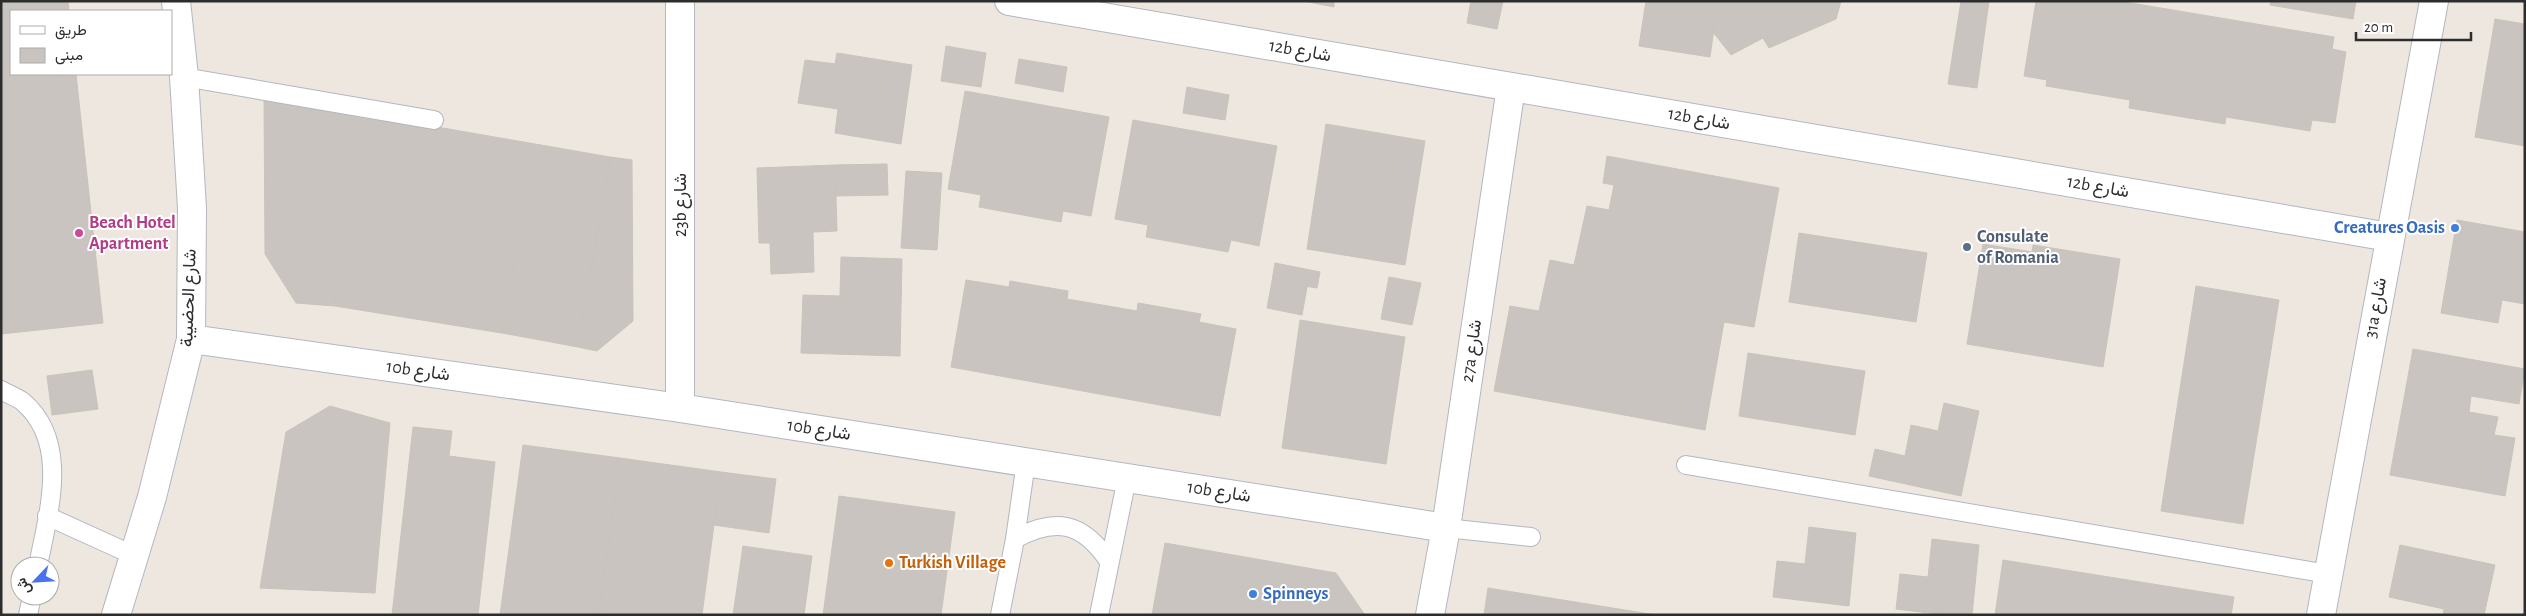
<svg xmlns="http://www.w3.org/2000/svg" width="2526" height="616" font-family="'Alegreya Sans',Vazirmatn,sans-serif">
	<rect width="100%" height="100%" fill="#eee7e0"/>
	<path fill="#c9c4bf" stroke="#c9c3ba" d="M1,1H68L69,11H11V74H76L103,323L1,334Z
		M1304,1H1334V7Z
		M1471,1H1503L1497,29L1467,23Z
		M1646,1H1718L1710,57L1639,46Z
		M1718,1H1841L1836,19L1769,48L1763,38L1731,55L1713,32Z
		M1961,1H1989L1977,88L1948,84Z
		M2036,1H2119L2334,37L2332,49L2346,52L2335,123L2312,120L2310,131L2226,117L2225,124L2129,108L2130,100L2046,86L2047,80L2024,76Z
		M2271,1H2356L2353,19L2270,5Z
		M2495,19L2525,24V146L2475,137Z
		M946,46L986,53L981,87L941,81Z
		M837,53L912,65L901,144L835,133L838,109L798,103L805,60L835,64Z
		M1019,59L1067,67L1063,92L1015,83Z
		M1187,87L1229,95L1225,120L1183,113Z
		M965,91L1109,117L1091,216L1063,211L1061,222L979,207L981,195L948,189Z
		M264,97L610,157L578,347L502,333L515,259L385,237L381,260L342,253L335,306L296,303L265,254Z
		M1133,120L1277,146L1259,246L1231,240L1228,252L1146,237L1148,225L1115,219Z
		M1326,124L1425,141L1405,265L1307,249Z
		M1607,156L1779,188L1754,327L1724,322L1705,430L1494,391L1510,306L1539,311L1550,260L1574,265L1587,206L1609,210L1614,185L1603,183Z
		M610,157L632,160L633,321L597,351L578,347Z
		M887,164L888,195L836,196L835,165Z
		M835,165L837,231L813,232L814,272L771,274L770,243H759L757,168Z
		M906,171L942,173L937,250L901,248Z
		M2457,220L2525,232V304L2502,300L2498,323L2441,313Z
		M1799,233L1927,253L1916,322L1789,302Z
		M385,237L515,259L502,333L335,306L342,253L381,260Z
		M1983,244L2032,252L2033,245L2120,259L2103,367L1967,344Z
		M841,257L902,259L900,356L801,353L803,295L840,296Z
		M1275,263L1320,272L1317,288L1272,281Z
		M1389,277L1421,283L1412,325L1381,319Z
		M966,280L1009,287L1010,281L1068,291L1067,299L1137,311L1138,303L1201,314L1199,322L1236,329L1220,416L951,367Z
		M1272,281L1307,287L1302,315L1267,308Z
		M2196,286L2279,300L2243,524L2161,511Z
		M1300,320L1405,337L1386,464L1282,448Z
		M2413,349L2525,369L2519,404L2471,396L2469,412L2498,417L2494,435L2515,438L2505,496L2390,475Z
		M1748,353L1865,371L1855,435L1739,416Z
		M92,370L98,409L52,415L47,376Z
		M1944,403L1979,411L1961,496L1869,476L1875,449L1905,456L1911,425L1938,431Z
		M330,406L390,423L375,593L260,588L286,432Z
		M413,427L452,431L449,456L495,462L478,615H392Z
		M523,445L620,458L599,615H500Z
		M620,458L721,472L702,615H599Z
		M721,472L776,479L769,533L714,525Z
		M839,496L955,512L941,615H823Z
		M1809,527L1856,533L1849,606L1773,597L1777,561L1805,564Z
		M1932,539L1979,545L1972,615H1946L1896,609L1900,574L1928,577Z
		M1165,543L1336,573L1365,615H1152Z
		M2400,545L2495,565L2484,615H2443L2444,609L2389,597Z
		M743,546L812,556L804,615H733Z
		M2003,560L2234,597L2231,615H1995Z
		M1488,588L1656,615H1484Z"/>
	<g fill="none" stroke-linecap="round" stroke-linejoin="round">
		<defs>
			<path id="lane" d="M184,77L434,120
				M1,390C8,394 16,397 22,401C71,442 48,513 38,566
				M1686,465L2328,574
				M47,516L133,555
				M1446,528L1531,537
				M1015,539C1055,517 1082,522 1108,560
				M28,615L32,596
				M1000,615L1015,539L1026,462
				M1099,615L1127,478"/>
			<path id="street" d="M680,1V408
				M1009,1L2389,237
				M191,339L680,408L1446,528
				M116,615L152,497L191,339L192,208L184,77L176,1
				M1430,615L1446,528L1511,87
				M2321,615L2434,1"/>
		</defs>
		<use href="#lane" stroke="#b3b7bf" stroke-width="20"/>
		<use href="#street" stroke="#b3b7bf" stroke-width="30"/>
		<use href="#lane" stroke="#fff" stroke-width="18"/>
		<use href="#street" stroke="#fff" stroke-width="28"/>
	</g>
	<g fill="#3f7fe0" stroke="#fff" stroke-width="2">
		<circle cx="2455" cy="228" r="5"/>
		<circle cx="1253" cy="594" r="5"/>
	</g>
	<circle fill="#d1479c" stroke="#fff" stroke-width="2" cx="79" cy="233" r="5"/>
	<circle fill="#5c6f8a" stroke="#fff" stroke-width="2" cx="1967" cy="247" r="5"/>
	<circle fill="#e8710a" stroke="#fff" stroke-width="2" cx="889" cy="563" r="5"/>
	<g text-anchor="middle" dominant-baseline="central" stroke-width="4" stroke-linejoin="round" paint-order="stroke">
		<g font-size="18" fill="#2d2d2d" stroke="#fff">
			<text transform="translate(1300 51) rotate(10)">12b شارع</text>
			<text transform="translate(1699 119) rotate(10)">12b شارع</text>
			<text transform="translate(2098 187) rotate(10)">12b شارع</text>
			<text transform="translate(681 205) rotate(-90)">23b شارع</text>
			<text transform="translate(189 298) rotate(-88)">شارع الحضيبة</text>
			<text transform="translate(2376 308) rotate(-80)">31a شارع</text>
			<text transform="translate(1472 351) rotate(-82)">27a شارع</text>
			<text transform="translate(418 371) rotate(8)">10b شارع</text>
			<text transform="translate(819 430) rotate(9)">10b شارع</text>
			<text transform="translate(1219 492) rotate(9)">10b شارع</text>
		</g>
		<g font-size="18" font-weight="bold" fill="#b23c85" stroke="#fff" text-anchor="start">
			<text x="89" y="223">Beach Hotel<tspan x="89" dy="21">Apartment</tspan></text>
		</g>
		<g font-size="18" font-weight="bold" fill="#366cbe" stroke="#fff" text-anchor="end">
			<text x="2445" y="228">Creatures Oasis</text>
			<text x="1263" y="594" text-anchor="start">Spinneys</text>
		</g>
		<g font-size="18" font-weight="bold" fill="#4e5e75" stroke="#fff" text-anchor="start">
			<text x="1977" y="237">Consulate<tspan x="1977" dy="21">of Romania</tspan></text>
		</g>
		<g font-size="18" font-weight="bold" fill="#c56008" stroke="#fff" text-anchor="start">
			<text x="899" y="563">Turkish Village</text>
		</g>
	</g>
	<rect width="2526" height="616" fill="none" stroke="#2d2d2d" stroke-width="5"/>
	<rect x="10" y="10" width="162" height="65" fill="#ffffff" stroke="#ababab"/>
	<rect x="20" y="26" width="25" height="8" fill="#ffffff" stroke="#ababab"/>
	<text x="55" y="35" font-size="15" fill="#2d2d2d">طريق</text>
	<rect x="20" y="48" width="25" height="15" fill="#c9c4bf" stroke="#ababab"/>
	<text x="55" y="60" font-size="15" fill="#2d2d2d">مبنى</text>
	<g transform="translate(35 581) rotate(245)"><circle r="24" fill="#ffffff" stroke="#ababab"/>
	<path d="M0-4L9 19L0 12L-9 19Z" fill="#4972f2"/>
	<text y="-8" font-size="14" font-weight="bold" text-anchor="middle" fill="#2d2d2d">ش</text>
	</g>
	<path d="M2356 32v8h115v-8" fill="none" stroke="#2d2d2d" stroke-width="2.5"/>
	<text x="2364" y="32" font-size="15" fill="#2d2d2d" stroke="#ffffff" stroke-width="4" paint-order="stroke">20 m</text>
</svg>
